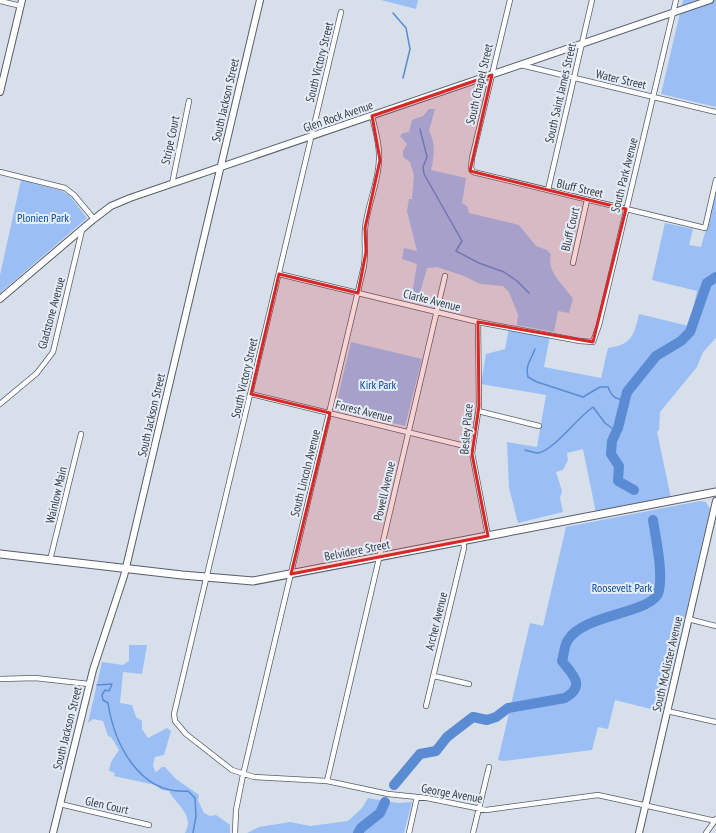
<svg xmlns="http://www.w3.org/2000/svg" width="716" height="833" font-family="'PT Sans Narrow',sans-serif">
	<rect width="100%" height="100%" fill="#d7dfeb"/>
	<path fill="#9bbff4" d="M381,0H418L416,9Z
		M683,0H716V107L661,94Z
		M429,109H435L429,131C436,143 434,157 431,170L466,178L462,203L467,206L469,213L519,225L536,246L547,250L551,254C546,273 564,284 573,299L569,313L558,311L554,332L517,325L518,315L509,292L503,286L480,284L464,276L437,267L427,268L419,296L412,295L417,264L402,259L404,248L417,251L407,211L409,199H412L414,175L410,162L403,157V151L407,144L400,136L403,133L409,132L412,120L423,116Z
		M21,180L62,191L69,195L87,218L0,293V275Z
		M716,193V338L703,352L697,367L660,412L659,430L657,432L671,498L596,513L583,449L567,453L568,460L563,470L556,472L562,491L560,498L563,512L518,523L509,488L507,442L537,447L546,395L481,384L486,354L505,349L509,328L550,336L544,367L601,378L608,348C631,345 634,336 639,314L689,326L697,291L652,280L665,223L693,229L689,245L701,247Z
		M351,342L422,359L405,426L335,409Z
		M700,501L706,502L710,509L663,712L615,700L608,729L598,727L592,750L503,761L498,760L530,623L543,626L566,527Z
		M129,645H147L142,674L123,672L120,703L132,705L136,717L142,721V729L148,738L167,728L171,731L164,755L155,757C153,763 152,767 156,772L162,767H165L176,779L199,795L198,800L204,813L210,816L216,815L230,825V833H185C195,815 177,806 169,791L162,790L155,785L114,776L115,773L109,771L111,762L119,750L111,737L108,736L103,721L93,719L88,723L102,662L123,665L129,661Z
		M368,798L398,803L412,802L404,833H247L259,827L290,822L310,826L348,821L362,808Z"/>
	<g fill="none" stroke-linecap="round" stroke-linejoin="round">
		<path stroke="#5a8bd3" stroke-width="1.5" d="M393,13L406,28L410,49L403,78
			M420,129L427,157L423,167L424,174L462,241L456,251L479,263L504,272L517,281L529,293
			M535,349C531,360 525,365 528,377L537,382L583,397L600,387H608C612,397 615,399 625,400
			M525,450C529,451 534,453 538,453C553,451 578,417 593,407L605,423L616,431
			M97,685L112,684L109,691L105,690L102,695L103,700L108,703C114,743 139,795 188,791L195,798L196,816L193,833"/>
		<path stroke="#5a8bd3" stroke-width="10" d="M634,490L618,481L619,466L611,454L612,441L618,428L627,392L656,356L681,341L690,332L707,283L716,277
			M394,785L420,754L436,751L447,737L473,717L487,720L496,717L508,708L565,698C586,686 573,675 562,661C564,655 564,645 568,640C584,613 654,614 659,591C663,571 656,540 653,520
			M358,833L361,828L380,813L385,802"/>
		<defs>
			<path id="minor" d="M510,0L472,158L471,168L473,172L705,228L716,180
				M0,1L21,6
				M341,12L197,617L174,714L175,721L186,734L232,770L254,777L327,781L388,794L427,798L486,810L598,795L716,821
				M521,65L716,112
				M0,172L65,188L74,195L94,219
				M172,184L189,101
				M548,190L592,0
				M573,263L587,200
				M279,274L478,322L580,341L593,342L599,325L676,0
				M478,322L479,406L472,453L488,536
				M251,394L473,448
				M0,404L37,373L53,352L82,230
				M478,411L539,426
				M50,560L81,434
				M688,619L716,626
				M434,676L469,684
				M0,679L35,678L89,684
				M426,706L464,548L463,540
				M667,711L716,722
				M327,781L445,276
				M60,804L149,825
				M235,833L236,810L243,775L364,266C366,253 364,242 365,229C367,205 379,183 379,159C380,144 375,130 372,116
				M409,833L417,797
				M473,833L489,767
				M706,833L716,819"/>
			<path id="tertiary" d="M0,92L22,0
				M0,299L94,219L111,206L130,198L710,0
				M53,833L93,670L124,576L260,0
				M639,833L716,501"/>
			<path id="secondary" d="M0,554L182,575L253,581L716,492"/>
		</defs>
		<use href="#minor" stroke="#575e68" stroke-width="6"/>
		<use href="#tertiary" stroke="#575e68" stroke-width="8"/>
		<use href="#secondary" stroke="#575e68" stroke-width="9"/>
		<use href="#minor" stroke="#fff" stroke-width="4.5"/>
		<use href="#tertiary" stroke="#fff" stroke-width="6"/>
		<use href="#secondary" stroke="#fff" stroke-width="7"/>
	</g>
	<path fill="#d62828" fill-opacity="0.2" stroke="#d62828" stroke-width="3" stroke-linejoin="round" d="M492,75L470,171L626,209L593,342L478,322L479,406L472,454L488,536L291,574L330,413L251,394L279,274L358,293L366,252L365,228L380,160L372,116Z"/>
	<g text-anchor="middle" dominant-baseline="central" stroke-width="4" stroke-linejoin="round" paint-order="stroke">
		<g font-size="12" fill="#383b40" stroke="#e4ecf8">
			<text transform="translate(319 62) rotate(-76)">South Victory Street</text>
			<text transform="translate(621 79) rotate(13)">Water Street</text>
			<text transform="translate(479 84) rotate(-77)">South Chapel Street</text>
			<text transform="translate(560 93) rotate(-77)">South Saint James Street</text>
			<text transform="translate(225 100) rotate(-77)">South Jackson Street</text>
			<text transform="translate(338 116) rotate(-19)">Glen Rock Avenue</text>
			<text transform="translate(170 140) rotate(-78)">Stripe Court</text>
			<text transform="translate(624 175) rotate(-76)">South Park Avenue</text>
			<text transform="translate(580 188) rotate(13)">Bluff Street</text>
			<text transform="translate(570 229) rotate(-77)">Bluff Court</text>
			<text transform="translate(432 300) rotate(14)">Clarke Avenue</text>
			<text transform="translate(51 313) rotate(-75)">Gladstone Avenue</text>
			<text transform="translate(244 378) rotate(-77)">South Victory Street</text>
			<text transform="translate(364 411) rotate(14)">Forest Avenue</text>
			<text transform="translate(151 415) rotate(-77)">South Jackson Street</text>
			<text transform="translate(466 429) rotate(-85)">Besley Place</text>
			<text transform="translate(305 473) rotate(-76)">South Lincoln Avenue</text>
			<text transform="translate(384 491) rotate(-77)">Powell Avenue</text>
			<text transform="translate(56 495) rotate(-77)">Wainlow Main</text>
			<text transform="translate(357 550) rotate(-11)">Belvidere Street</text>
			<text transform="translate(436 621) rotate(-76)">Archer Avenue</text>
			<text transform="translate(667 664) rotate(-77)">South McAlister Avenue</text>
			<text transform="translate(67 728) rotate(-76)">South Jackson Street</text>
			<text transform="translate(452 793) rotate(10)">George Avenue</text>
			<text transform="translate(107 805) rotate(13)">Glen Court</text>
		</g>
		<g font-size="12" fill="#064a9f" stroke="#e4ecf8">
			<text x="43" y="217">Plonien Park</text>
			<text x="378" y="384">Kirk Park</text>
			<text x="622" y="587">Roosevelt Park</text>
		</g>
	</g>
</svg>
